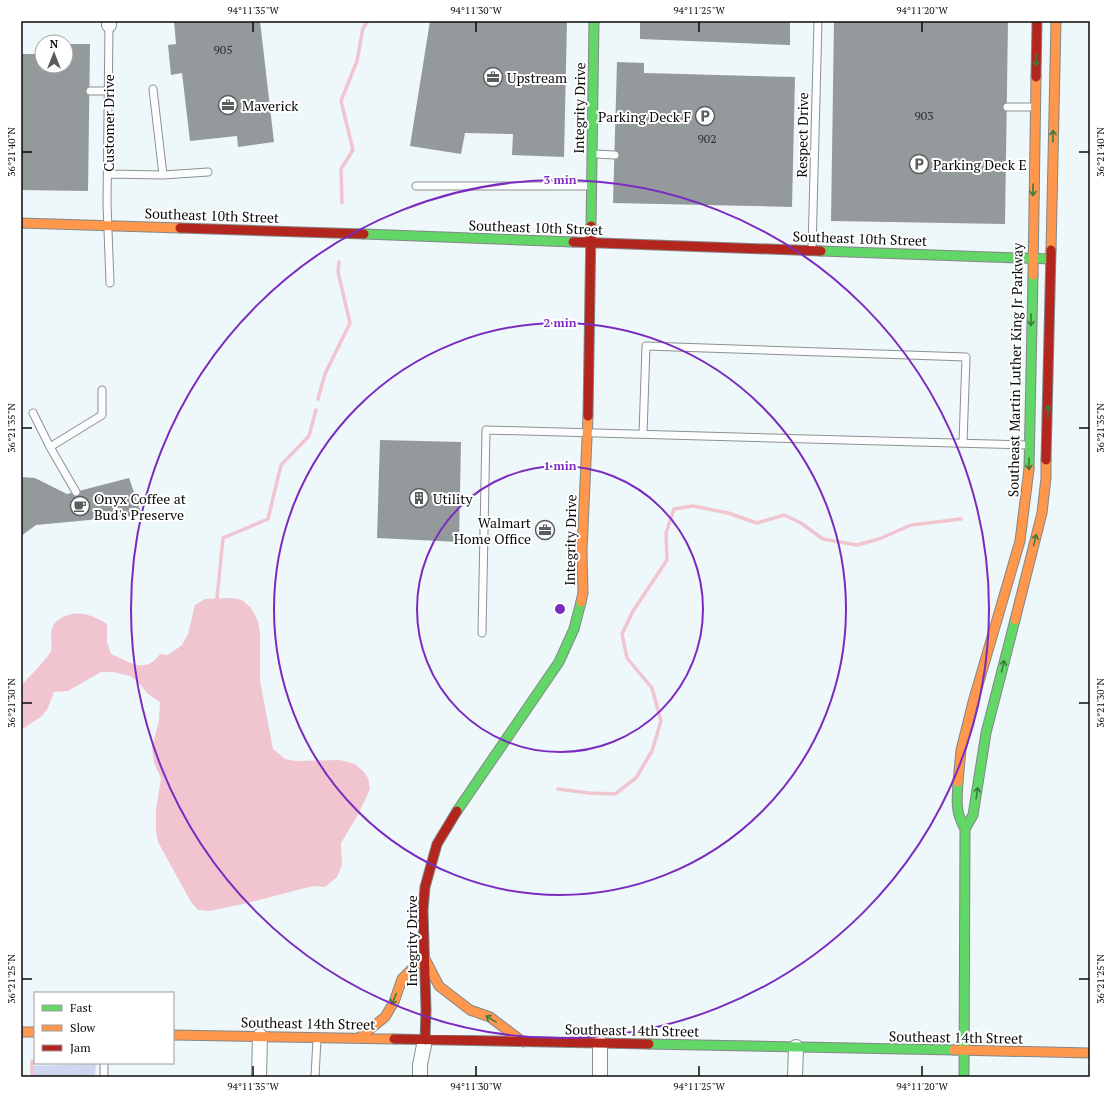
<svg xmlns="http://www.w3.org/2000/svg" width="1111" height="1098" font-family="'PT Serif',serif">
	<rect width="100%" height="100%" fill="#eef7f9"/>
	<path fill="#cfd6ef" d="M96,1064L95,1077H33L32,1066Z"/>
	<path fill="#f1c5d0" d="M231,598L242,600L251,608L258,621L260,635V681L273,749L285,759L296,761L340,760L355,764L364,772L368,778L370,789L359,813L341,843L342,865L337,877L325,887L313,886L243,904L209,911L198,910L191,902L158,842L156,831V810L161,778L154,763L152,748L159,720L160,702L148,694L137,681L130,676L113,672H101L68,691L54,692L48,708L42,716L21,730V686C27,679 48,658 51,651C53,643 49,633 53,626C54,623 58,620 61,618C79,609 91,615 107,624V642L111,654C130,662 145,675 160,654L168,655L182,645L188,634L195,605L205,599Z"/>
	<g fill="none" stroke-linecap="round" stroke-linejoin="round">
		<path stroke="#f1c5d0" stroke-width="3.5" d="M342,203L341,169L353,150L341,101L357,61L363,28L368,21
			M318,399L325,374L350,323L338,272L339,262
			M217,598L223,538L268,519L281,465L309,436L316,410
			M558,789L589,793L615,794L636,778L652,751L661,721L652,688L627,658L622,634L633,611L667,560L666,533L674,509L693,506L728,513L757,523L784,515L801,523L823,539L857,545L879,539L911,525L961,519
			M32,1061V1077"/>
	</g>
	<path fill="#949a9b" d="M174,21H260L274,142L238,147L237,136L190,141L182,73L171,75L168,45L176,44Z
		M430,21H567L564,157L512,155L513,134L465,133L461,154L410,146Z
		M640,21H790V45L640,39Z
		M834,21H1008L1005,224L831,221Z
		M66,44H90L88,191L21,190V54H42V66H66Z
		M617,62L644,63V73L795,77L792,207L613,203Z
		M380,440L461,442L459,542L377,538Z
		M21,477L35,478L67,494L129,478L142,515L36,525L21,536Z"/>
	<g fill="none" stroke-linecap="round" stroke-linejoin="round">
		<defs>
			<path id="lane" d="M109,25L107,203L110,283
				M90,91H109
				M1007,107H1035
				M594,154L615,155
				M108,174L163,175L153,89
				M163,175L208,172
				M416,186H591
				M812,249L818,21
				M33,413L50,447
				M643,434L646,346L966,357L963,443
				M76,492L50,447L102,415V390
				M482,633L486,430L1028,445
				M104,1077V1063
				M315,1077L317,1039"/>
			<path id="street" d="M109,25V21
				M259,1077L260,1036
				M420,1077V1065L425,1040
				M600,1077V1043
				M795,1077L796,1047"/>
			<path id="fast" d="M591,226L594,21
				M364,234L573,242
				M821,251L1050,259
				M1029,469L1033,275
				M958,782C957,802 955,811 965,829L964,1077
				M457,811L559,662L574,629L581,602
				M965,829L973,815L986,733L1015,620
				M649,1044L954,1050"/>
			<path id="slow" d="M21,223L180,228
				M1051,250L1056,21
				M1033,275L1036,77
				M581,602L583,593L582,551L588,416
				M1015,620L1042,513L1046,478V460
				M958,782L961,750L973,702L1020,541L1029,469
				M21,1032H35
				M173,1035L394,1039
				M359,1038L385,1017L394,1002L402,979L424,957L439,986L470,1010L490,1017L523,1042
				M954,1050L1090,1053"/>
			<path id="jam" d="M1036,77L1037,21
				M180,228L364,234
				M573,242L821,251
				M588,416L591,226
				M1046,460L1051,250
				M394,1039L649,1044
				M425,1040L426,1010L423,910L425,887L437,844L457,811"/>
		</defs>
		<use href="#lane" stroke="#8d9192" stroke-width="9"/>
		<use href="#street" stroke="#8d9192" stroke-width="16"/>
		<use href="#fast" stroke="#838788" stroke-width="11"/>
		<use href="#slow" stroke="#838788" stroke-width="11"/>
		<use href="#jam" stroke="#838788" stroke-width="11"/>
		<use href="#lane" stroke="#fcfefe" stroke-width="7"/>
		<use href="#street" stroke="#fcfefe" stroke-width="14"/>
		<use href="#fast" stroke="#63d668" stroke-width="9"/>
		<use href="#slow" stroke="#ff974d" stroke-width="9"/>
		<use href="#jam" stroke="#b3261e" stroke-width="9"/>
	</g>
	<defs><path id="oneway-shaft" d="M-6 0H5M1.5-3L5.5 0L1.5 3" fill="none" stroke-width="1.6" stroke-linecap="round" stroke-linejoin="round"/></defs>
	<g stroke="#3b7a3e">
		<use href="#oneway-shaft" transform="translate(1036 60) rotate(91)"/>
		<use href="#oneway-shaft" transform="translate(1053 136) rotate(-89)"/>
		<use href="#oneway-shaft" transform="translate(1033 190) rotate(91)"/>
		<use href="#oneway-shaft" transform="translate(1031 320) rotate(91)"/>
		<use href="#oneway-shaft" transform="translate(1048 411) rotate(-89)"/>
		<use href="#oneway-shaft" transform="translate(1029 464) rotate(91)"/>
		<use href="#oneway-shaft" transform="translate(1035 540) rotate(-76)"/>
		<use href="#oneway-shaft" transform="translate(1003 666) rotate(-76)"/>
		<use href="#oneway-shaft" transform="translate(977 793) rotate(-81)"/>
		<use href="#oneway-shaft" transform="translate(394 999) rotate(113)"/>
		<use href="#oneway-shaft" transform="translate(491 1019) rotate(-149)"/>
	</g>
	<path fill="none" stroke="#0a0a0a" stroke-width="1.5" d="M253,22V32M476,22V32M699,22V32M922,22V32M22,152H32M1079,152H1089M22,428H32M1079,428H1089M22,703H32M1079,703H1089M22,979H32M1079,979H1089M253,1066V1076M476,1066V1076M699,1066V1076M922,1066V1076"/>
	<g fill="none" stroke="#7b2cbf" stroke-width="2">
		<circle cx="560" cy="609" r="143"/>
		<circle cx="560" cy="609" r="286"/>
		<circle cx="560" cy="609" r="429"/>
	</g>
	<defs>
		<symbol id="office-ring" viewBox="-11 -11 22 22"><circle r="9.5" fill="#fff" stroke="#5a5d5e" stroke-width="1.5"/><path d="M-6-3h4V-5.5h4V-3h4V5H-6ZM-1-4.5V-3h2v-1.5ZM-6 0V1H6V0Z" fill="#5a5d5e"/></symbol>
		<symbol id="parking-ring" viewBox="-11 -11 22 22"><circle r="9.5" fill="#fff" stroke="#5a5d5e" stroke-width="1.5"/><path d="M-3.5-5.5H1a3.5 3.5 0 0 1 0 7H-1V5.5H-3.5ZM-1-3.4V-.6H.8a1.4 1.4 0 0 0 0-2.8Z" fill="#5a5d5e"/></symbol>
		<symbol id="building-ring" viewBox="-11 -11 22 22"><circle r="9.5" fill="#fff" stroke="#5a5d5e" stroke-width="1.5"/><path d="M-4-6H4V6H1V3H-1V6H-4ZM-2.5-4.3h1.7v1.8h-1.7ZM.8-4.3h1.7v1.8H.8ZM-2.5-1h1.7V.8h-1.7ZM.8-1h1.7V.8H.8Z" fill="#5a5d5e"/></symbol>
		<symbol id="cafe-ring" viewBox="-11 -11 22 22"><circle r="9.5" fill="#fff" stroke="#5a5d5e" stroke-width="1.5"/><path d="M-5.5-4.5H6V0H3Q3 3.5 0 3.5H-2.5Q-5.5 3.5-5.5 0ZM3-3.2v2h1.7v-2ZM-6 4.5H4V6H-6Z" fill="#5a5d5e"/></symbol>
	</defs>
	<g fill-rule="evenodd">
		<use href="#office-ring" x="482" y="66" width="22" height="22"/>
		<use href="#office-ring" x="217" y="94" width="22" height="22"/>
		<use href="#parking-ring" x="694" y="105" width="22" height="22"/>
		<use href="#parking-ring" x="908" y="153" width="22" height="22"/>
		<use href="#building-ring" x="408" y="487" width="22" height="22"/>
		<use href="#cafe-ring" x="69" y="495" width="22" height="22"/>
		<use href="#office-ring" x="534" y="519" width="22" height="22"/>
	</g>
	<g text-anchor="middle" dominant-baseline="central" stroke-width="4" stroke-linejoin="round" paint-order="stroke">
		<g font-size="12" fill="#2c2e2e">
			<text x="223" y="49">905</text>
			<text x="924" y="115">903</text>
			<text x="707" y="138">902</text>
		</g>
		<g font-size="14" fill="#0a0a0a" stroke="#fff" text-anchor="start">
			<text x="507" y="77">Upstream</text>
			<text x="242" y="105">Maverick</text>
			<text x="691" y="116" text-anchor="end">Parking Deck F</text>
			<text x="933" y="164">Parking Deck E</text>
			<text x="94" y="498">Onyx Coffee at<tspan x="94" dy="16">Bud's Preserve</tspan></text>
			<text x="433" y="498">Utility</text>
			<text x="531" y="522" text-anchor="end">Walmart<tspan x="531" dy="16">Home Office</tspan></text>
		</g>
		<g font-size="14" fill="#0a0a0a" stroke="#fff">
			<text transform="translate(579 108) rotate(-89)">Integrity Drive</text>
			<text transform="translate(108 123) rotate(-90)">Customer Drive</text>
			<text transform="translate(802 135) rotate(-89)">Respect Drive</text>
			<text transform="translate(212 215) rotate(2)">Southeast 10th Street</text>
			<text transform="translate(536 227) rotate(2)">Southeast 10th Street</text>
			<text transform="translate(860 238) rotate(2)">Southeast 10th Street</text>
			<text transform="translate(1015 370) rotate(-89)">Southeast Martin Luther King Jr Parkway</text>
			<text transform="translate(570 540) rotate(-89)">Integrity Drive</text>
			<text transform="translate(411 941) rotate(-90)">Integrity Drive</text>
			<text transform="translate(308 1023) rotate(1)">Southeast 14th Street</text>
			<text transform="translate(632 1030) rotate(1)">Southeast 14th Street</text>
			<text transform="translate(956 1037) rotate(1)">Southeast 14th Street</text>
		</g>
	</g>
	<circle cx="560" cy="609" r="6" fill="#7b2cbf" stroke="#fff" stroke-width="2"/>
	<g font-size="12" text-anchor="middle" font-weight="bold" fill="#7b2cbf" stroke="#fff" stroke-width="4" stroke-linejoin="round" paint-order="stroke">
		<text x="560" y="184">3 min</text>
		<text x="560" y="327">2 min</text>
		<text x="560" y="470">1 min</text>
	</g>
	<rect width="1111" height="1098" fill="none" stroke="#ffffff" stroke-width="44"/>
	<rect x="34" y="992" width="140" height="72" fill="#ffffff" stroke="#9d9d9d"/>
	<rect x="42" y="1005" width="20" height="6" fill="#63d668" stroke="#9d9d9d"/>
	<text x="70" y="1012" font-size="12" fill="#0a0a0a">Fast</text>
	<rect x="42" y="1025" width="20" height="6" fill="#ff974d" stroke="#9d9d9d"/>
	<text x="70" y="1032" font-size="12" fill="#0a0a0a">Slow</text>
	<rect x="42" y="1045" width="20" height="6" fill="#b3261e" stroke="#9d9d9d"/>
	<text x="70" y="1052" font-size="12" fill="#0a0a0a">Jam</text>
	<g transform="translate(54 54)"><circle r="19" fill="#ffffff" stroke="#9d9d9d"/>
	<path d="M0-3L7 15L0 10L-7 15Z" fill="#5a5d5e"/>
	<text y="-6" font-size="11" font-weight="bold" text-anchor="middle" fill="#0a0a0a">N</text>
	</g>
	<rect x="22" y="22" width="1067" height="1054" fill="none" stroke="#0a0a0a" stroke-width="1.5"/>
	<g font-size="10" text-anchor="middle" fill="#0a0a0a">
		<text x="253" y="14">94°11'35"W</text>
		<text x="476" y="14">94°11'30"W</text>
		<text x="699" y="14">94°11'25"W</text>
		<text x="922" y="14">94°11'20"W</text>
		<text transform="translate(11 152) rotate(-90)" y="4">36°21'40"N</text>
		<text transform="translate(1100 152) rotate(-90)" y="4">36°21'40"N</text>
		<text transform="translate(11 428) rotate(-90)" y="4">36°21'35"N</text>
		<text transform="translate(1100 428) rotate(-90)" y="4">36°21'35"N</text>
		<text transform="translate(11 703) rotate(-90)" y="4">36°21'30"N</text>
		<text transform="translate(1100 703) rotate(-90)" y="4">36°21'30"N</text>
		<text transform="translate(11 979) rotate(-90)" y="4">36°21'25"N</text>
		<text transform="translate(1100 979) rotate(-90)" y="4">36°21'25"N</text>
		<text x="253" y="1090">94°11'35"W</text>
		<text x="476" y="1090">94°11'30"W</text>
		<text x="699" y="1090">94°11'25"W</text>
		<text x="922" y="1090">94°11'20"W</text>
	</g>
</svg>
